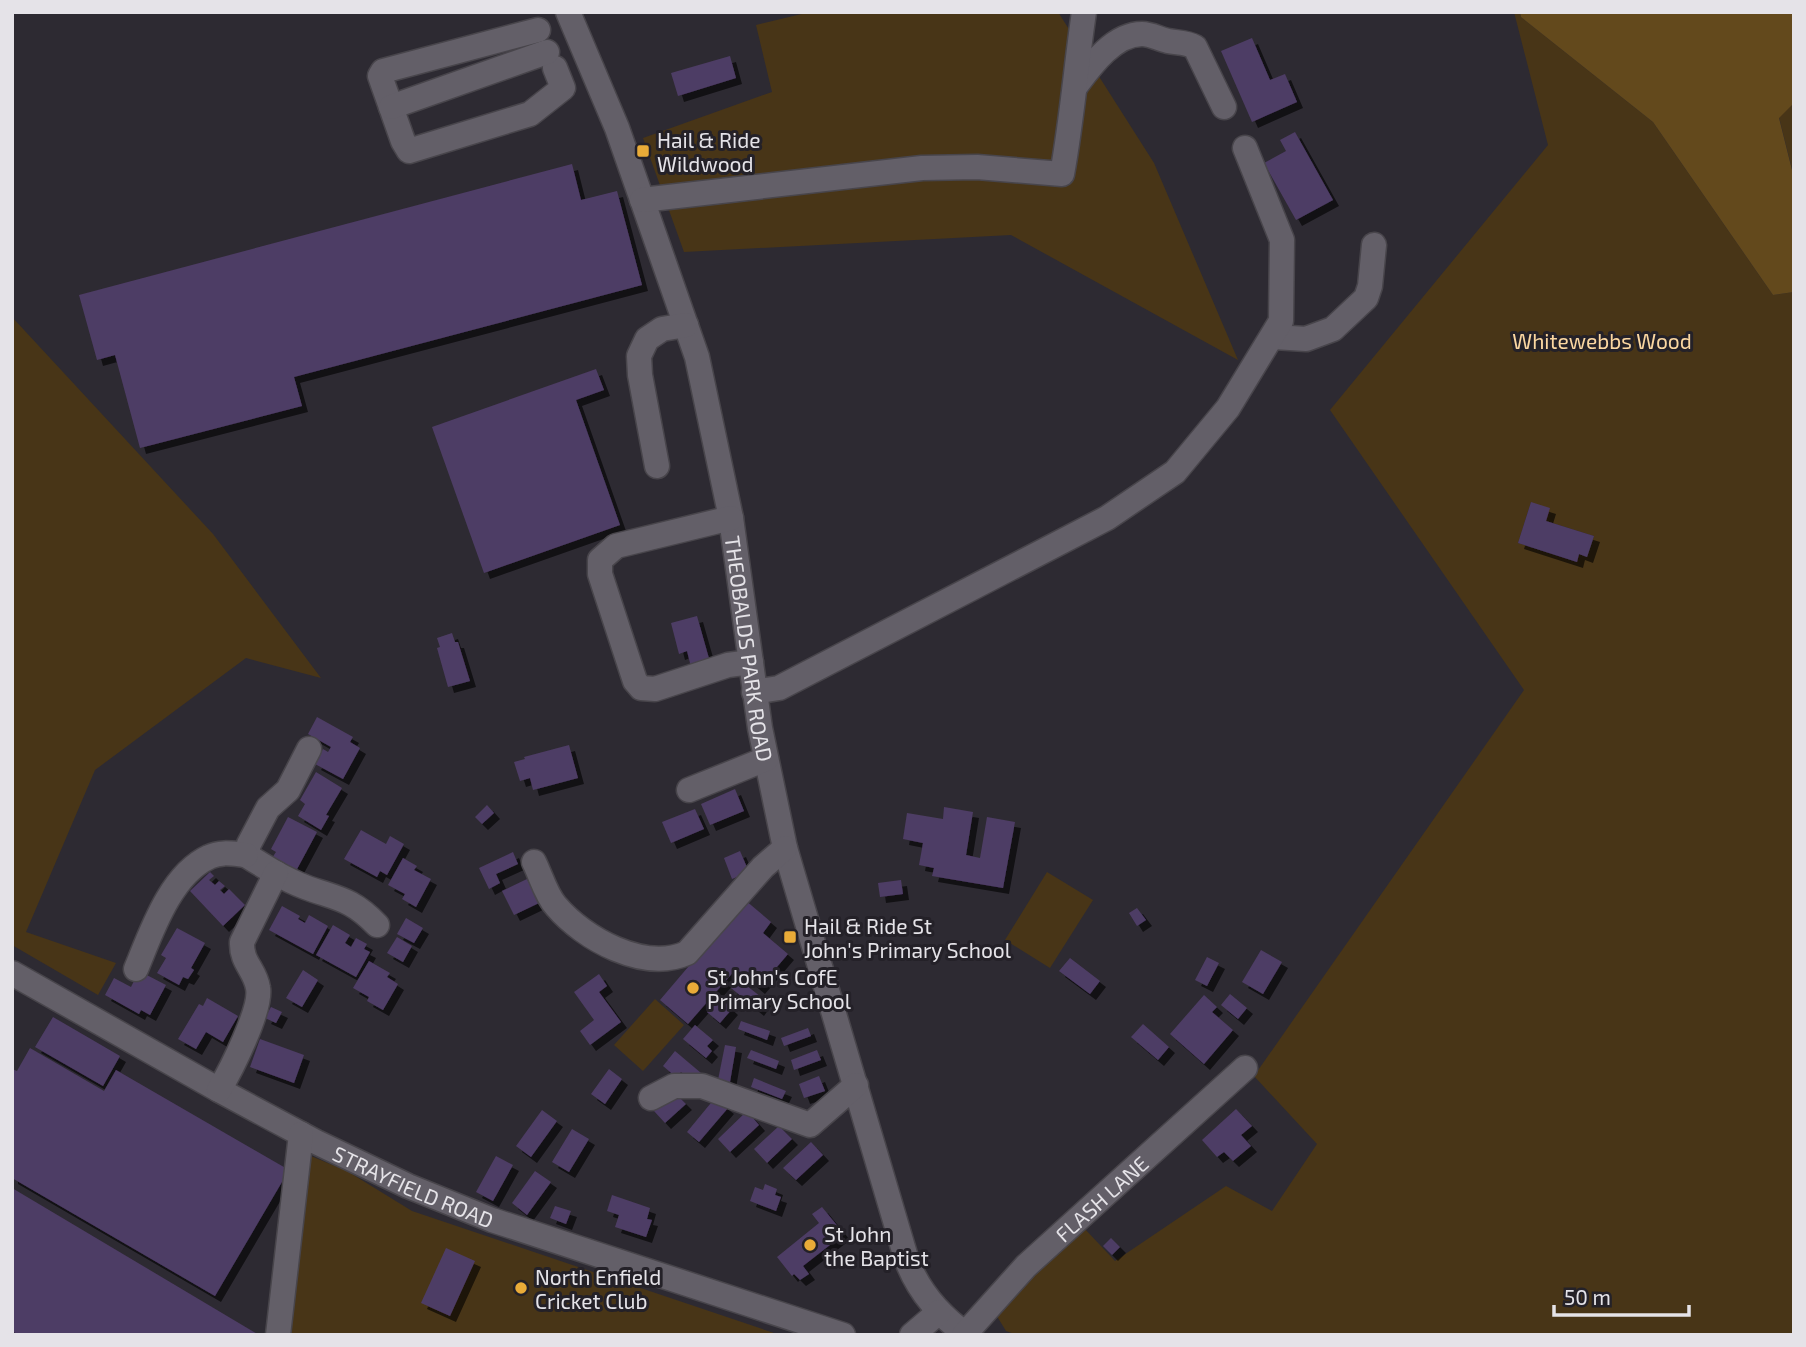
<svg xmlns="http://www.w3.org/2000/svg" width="1806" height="1347" font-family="'Exo 2',sans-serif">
	<defs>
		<filter id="shadow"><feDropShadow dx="6" dy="6" stdDeviation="0" flood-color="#0009"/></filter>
	</defs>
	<rect width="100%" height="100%" fill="#2d2a32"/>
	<path fill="#483517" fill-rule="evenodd" d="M810,12H1058L1154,163L1238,360L1011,235L684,252L643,138L772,92L756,25Z
		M1514,12H1520L1521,17L1653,122L1773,295L1794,292V1335H1017L1006,1331L995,1313L1084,1228L1115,1261L1226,1186L1272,1211L1317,1144L1254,1076L1524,690L1330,410L1548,145ZM1531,502L1546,521L1594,536L1587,557L1579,554L1576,562L1518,543Z
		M1794,103V177L1779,117Z
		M12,317L213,534L321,678L246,658L95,770L26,932L116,963L98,995L12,945Z
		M1047,872L1093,900L1050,968L1005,940Z
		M655,999L684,1025L643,1071L614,1045Z
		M306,1154L347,1171L412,1211L780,1335H281Z"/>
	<path fill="#63491c" d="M1520,12H1794V103L1779,118L1794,178V292L1773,295L1653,122L1521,17Z"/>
	<path fill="#4e3c65" filter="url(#shadow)" d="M1252,38L1270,80L1285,74L1297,102L1252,122L1221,51Z
		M730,56L736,78L678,96L671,73Z
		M1295,132L1333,200L1296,220L1264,163L1286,151L1280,140Z
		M572,164L581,200L617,191L642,285L294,377L302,406L140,448L115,355L97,360L79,295Z
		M596,369L604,390L576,400L620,525L484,573L432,427Z
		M1531,502L1550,508L1546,521L1594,536L1587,557L1579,554L1577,562L1518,543Z
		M697,616L710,662L691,667L687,651L679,654L671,623Z
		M452,633L455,642H458L470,681L448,687L437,648L440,647L437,638Z
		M317,717L353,737L350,742L360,748L343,779L315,764L323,749L328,752L331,747L308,734Z
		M569,745L578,778L533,790L530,778L520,781L514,762L525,759L524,757Z
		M316,772L342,788L326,815L329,816L321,830L298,816L305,804L300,800Z
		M735,789L744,811L710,825L701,804Z
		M487,805L494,813L482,824L475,817Z
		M944,807L973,812L966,855L980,858L987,817L1015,822L1003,888L932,876L934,868L919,865L923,843L903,839L907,813L943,819Z
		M695,809L704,829L671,843L662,822Z
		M288,817L317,832L296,871L272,858L276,852L271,849Z
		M361,830L386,844L390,836L404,844L387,875L380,871L377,877L344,859Z
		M740,851L749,872L732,879L724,858Z
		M513,852L518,864L496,874L500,883L489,889L479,868Z
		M403,858L417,866L414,870L431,879L416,907L402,899L405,894L388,885Z
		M210,872L214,876L209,880L215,885L219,881L225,886L220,890L224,894L229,889L245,905L223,926L190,891Z
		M527,879L539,903L514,915L502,891Z
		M901,880L903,894L880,897L878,883Z
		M745,900L771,922L763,933L788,954L759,988L736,969L688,1024L660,1000Z
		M282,906L300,916L298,919L305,923L309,915L328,926L313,954L269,930Z
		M1137,908L1146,920L1137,926L1129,913Z
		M406,918L423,928L414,943L397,934Z
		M333,925L350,935L345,943L351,947L356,938L367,944L364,949L370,952L356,977L316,955Z
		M177,928L205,943L191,968L194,970L188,979L183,977L179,985L157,973L166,958L161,955Z
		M397,937L412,946L403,962L387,953Z
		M1261,950L1282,962L1263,994L1242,982Z
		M1207,957L1219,963L1207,986L1195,980Z
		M1070,958L1100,981L1090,994L1059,971Z
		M369,961L390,973L387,977L398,984L383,1010L367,1001L369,997L353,988Z
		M303,970L318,980L302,1007L286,998Z
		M139,971L166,985L150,1015L141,1010L139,1014L105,995L114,978L131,987Z
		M599,974L607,986L599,992L621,1022L590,1045L580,1031L594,1020L574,992Z
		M738,979L765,1000L758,1010L731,988Z
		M1230,994L1247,1008L1238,1019L1221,1005Z
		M1204,995L1217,1007L1212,1012L1233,1030L1204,1064L1170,1034Z
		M207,998L238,1016L223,1042L206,1032L196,1049L178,1039L199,1004L203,1006Z
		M720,998L732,1009L720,1023L707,1012Z
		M271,1007L282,1012L276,1023L265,1018Z
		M53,1017L120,1056L103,1086L35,1047Z
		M741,1021L770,1031L767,1040L738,1029Z
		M1143,1024L1169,1047L1158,1060L1131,1037Z
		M695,1025L713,1040L707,1046L712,1051L706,1058L683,1039Z
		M808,1028L811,1036L784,1046L781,1038Z
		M260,1039L304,1055L294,1083L250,1067Z
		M725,1045L736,1047L730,1082L718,1080Z
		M30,1048L104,1091L116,1070L289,1170L215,1296L12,1178V1069L17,1071Z
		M751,1050L779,1061L776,1069L747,1058Z
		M817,1050L821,1060L794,1070L791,1060Z
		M675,1051L701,1073L694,1082L681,1072L676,1077L663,1066Z
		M609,1069L622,1079L605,1104L591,1094Z
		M819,1076L825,1091L804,1098L799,1084Z
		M754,1078L786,1091L782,1099L751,1087Z
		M674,1092L686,1104L665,1123L654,1111Z
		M715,1098L728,1108L699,1142L687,1132Z
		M1236,1109L1252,1126L1241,1135L1251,1146L1233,1161L1224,1152L1217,1157L1202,1140Z
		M542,1110L557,1121L531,1157L516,1146Z
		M747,1111L759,1125L730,1152L718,1139Z
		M779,1126L792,1139L767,1163L754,1149Z
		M572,1129L589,1139L569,1172L552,1162Z
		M811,1142L823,1155L796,1180L783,1168Z
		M496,1156L513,1165L493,1201L476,1192Z
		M535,1171L551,1182L527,1215L512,1203Z
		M765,1184L777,1189L775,1195L781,1197L776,1211L750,1201L755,1187L763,1190Z
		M12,1188L259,1335H19L12,1331Z
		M612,1195L650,1208L647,1219L652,1220L646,1237L615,1227L619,1215L607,1211Z
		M555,1206L571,1211L566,1224L550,1218Z
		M822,1207L844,1234L803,1266L809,1274L800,1280L794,1274L792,1276L777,1257L819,1223L812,1214Z
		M1111,1238L1120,1247L1112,1255L1103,1246Z
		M446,1248L475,1261L450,1316L421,1303Z"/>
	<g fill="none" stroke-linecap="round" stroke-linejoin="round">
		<defs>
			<g id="minor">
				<path id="s1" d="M568,12L617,128L697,357L731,518L760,728L785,848L907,1261C919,1292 940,1316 967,1335"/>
				<path d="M538,30L383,71L380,76L403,141L409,151L530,114L563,88L555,68"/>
				<path d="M1075,87C1090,67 1113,34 1142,34C1151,34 1159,39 1168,41C1178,43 1186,42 1195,47L1224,107"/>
				<path d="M391,107L547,52"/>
				<path d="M642,200L922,168L977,167L1062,174C1072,120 1076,66 1084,12"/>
				<path d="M1274,337L1306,339L1333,329L1366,298L1370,286L1374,245"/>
				<path d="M657,466L640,375L639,356L647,339L662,329L686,325"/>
				<path d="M731,518L616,546L600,560V574L635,681L641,688L655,689L728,665L751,662"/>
				<path d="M754,692L779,688L864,644L1107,518L1175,472L1228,408L1281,321L1282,240L1245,148"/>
				<path d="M309,749L288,790L268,808L249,844L246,855C265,867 284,879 305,887C337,899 351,898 377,925"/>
				<path d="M689,790L766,759"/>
				<path d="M534,862C541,876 546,895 556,906C584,939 644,972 687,953L763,867L785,848"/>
				<path d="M136,969C151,933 170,875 209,857C221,851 234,854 246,855"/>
				<path id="s2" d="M12,973L219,1090L316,1142L408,1186L492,1220L843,1335"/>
				<path d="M219,1090C231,1070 262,1009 258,988C255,969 241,963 242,942L276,873"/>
				<path d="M651,1098L674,1086H702L810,1125L856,1085"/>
				<path d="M278,1335L301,1134"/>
				<path d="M912,1335L939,1312"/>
				<path id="s3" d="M964,1335L1026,1266L1245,1068"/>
			</g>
		</defs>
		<use href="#minor" stroke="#48454b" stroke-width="27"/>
		<use href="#minor" stroke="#635f68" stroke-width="24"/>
	</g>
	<g fill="#e9ab38" stroke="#242128" stroke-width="2.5">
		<rect x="636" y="144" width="14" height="14" rx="3.5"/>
		<rect x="783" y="930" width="14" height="14" rx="3.5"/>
		<circle cx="693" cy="988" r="7"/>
		<circle cx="810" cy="1245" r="7"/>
		<circle cx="521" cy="1288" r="7"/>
	</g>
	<g text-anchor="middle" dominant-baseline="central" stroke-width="6" stroke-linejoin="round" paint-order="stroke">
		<g font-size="21" fill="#e5e3e8" stroke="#242128" text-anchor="start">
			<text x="657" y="139">Hail &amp; Ride<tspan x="657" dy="24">Wildwood</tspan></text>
			<text x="804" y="925">Hail &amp; Ride St<tspan x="804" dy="24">John's Primary School</tspan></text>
			<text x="707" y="976">St John's CofE<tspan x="707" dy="24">Primary School</tspan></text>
			<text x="824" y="1233">St John<tspan x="824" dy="24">the Baptist</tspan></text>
			<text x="535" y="1276">North Enfield<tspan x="535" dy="24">Cricket Club</tspan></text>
		</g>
		<g font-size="21" fill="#fbd7a1" stroke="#242128">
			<text x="1602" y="340">Whitewebbs Wood</text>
		</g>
		<g font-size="21" fill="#e5e3e8" stroke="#242128">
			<text stroke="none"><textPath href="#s1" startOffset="665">THEOBALDS PARK ROAD</textPath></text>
			<text stroke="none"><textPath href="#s2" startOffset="455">STRAYFIELD ROAD</textPath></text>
			<text stroke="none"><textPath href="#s3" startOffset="194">FLASH LANE</textPath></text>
		</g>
	</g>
	<rect width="1806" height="1347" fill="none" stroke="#e5e3e8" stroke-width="28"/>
	<path d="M1554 1305v10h135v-10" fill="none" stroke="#e5e3e8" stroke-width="3.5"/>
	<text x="1564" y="1305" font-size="21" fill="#e5e3e8" stroke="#242128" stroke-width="5" paint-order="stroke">50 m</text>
</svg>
